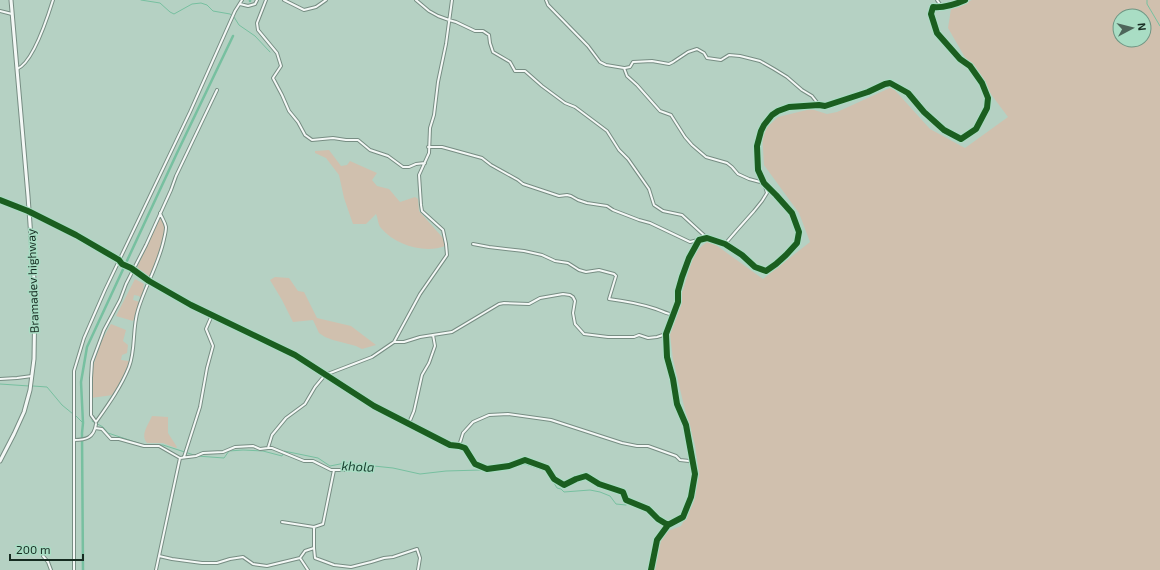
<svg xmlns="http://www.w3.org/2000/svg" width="1160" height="570" font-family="'Exo 2',sans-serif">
	<rect width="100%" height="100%" fill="#b5d1c3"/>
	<path fill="#d0c0ae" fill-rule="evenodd" d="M972,0H1160V570H651L653,550L668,531L681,526L693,504L699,474L695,445L684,406L673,359L668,319L683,290L694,253L709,240L763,279L810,242L799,213L764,165L762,132L778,117L811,109L827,114L837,112L892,87L930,129L965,148L1008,117L970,66L948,28L951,9ZM1120,16H1144V40H1120Z
		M329,150L341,166L347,165L350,161L377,173L372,180L377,186L389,189L400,202L415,197L418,199L419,211L443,238L445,246C425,254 395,245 381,228C378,225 378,218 376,214L366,224H353L344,198L339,175L326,158L315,153V151Z
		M161,215L166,229L161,250L150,278L136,270Z
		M275,277L289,278L298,291L304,292L317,318L351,326L376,345L362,349L356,346L333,340L325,337L319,333L313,320L293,322L282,300L270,280Z
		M135,279L144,284L143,288L146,289L141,299L139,296L134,295L133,300L140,302L133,321L116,316Z
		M111,324L126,330L123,341L128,345L127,353L122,355L121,360L129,361L125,373L113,395L91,398L93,366L101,342Z
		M152,416L168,417V433L177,447L176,448L163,443H147C140,435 148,425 152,416Z"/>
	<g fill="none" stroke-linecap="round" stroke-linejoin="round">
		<path stroke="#77c0a0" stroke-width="1" d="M141,0L160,3L170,12L174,14L192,4L201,3L207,5L213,11L230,14L234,17L239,25L255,36L270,52
			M1147,0V4L1160,26
			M0,384L29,386
			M33,386L47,387L62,405L73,414
			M76,416L83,423
			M92,421L103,427L108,433L144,445H163L194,455
			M197,456L224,458L229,451L243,450L263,451L282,456L284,451L318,458L330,466L345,463L393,468L420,474L446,471L481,470L487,471H494L525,464L546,471L549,474L551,478L557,488L561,489L564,492L590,490L600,492L610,496L616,504L626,505"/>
		<path stroke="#77c0a0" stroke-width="2.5" d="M250,1V0
			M83,570L82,433L83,423L81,382L87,347L177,153L233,36"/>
		<defs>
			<path id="street" d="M266,0L257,23L258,30L277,53L281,66L273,78L282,95L289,111L298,122L305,135L312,140L333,138L346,140H358L370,150L388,156L403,167H409L416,164L425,163
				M284,0L304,10L316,7L326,0
				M416,0L429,11L438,16L449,20L456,22L475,31H483L489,35L490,43L493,52L510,62L515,71H525L542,86L565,103L575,107L607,131L619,150L628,159L649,189L654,205L663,211L682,215L707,238
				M546,0L548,5L588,46L600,62L606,65L624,68L627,76L637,85L660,111L671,115L685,137L692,145L706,157L727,163L732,167L738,174L749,179L764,183L767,193L762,201L754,211L738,229L725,244
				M937,0L942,7
				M240,4L248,6L255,4L257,0
				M0,11L12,14
				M625,68L630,67L633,62L652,61L669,64L673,62L688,52L697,49L704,53L707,58L721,60L729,55L740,56L760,61L774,69L787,77L802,90L812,96L819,105
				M17,69C33,63 48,16 53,0
				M428,147H442L482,158L491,165L518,180L523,184L559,196L567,195L571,196L578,200L587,203L607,206L613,210L639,220L650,223L690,242L698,240
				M0,200L28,211L76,235L119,260L122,264L131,268L149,281L191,305L295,355L374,406L450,445L459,446L465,448L475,464L487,469L509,466L525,460L547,468L554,479L564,485L576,479L586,476L599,484L623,492L626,500L648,509L658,519L668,525
				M160,213C162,218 165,222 166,227C166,231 165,235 164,239C159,264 145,286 138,310C132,329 136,349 129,367C121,387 108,405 96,422L91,415V378L92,362L104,330L120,300L126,284L146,245L171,190L176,176L217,90
				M473,244L489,247L524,251L542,255L555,261L568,263L579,270L586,272L599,270L614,274L616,276L609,299C625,301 641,304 656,309C662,311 667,314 674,315
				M394,342H404L420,337L452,332L499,304L504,303L529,304L540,298L563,294L570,295L573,297L575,301L573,313L575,324L584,334L608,337H634L639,335L648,338L657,337L666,334
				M0,379L17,378L32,376
				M409,423L414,411L422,375L429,363L435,346L433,335
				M95,428L102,429L111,439H119L144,446H159L180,458
				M74,440C86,440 94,438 96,424
				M459,446L463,433L473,422L489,415L508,414L551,420L622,443L637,446H648L676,456L680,460L689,461L693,464
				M268,448H272L304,461H313L331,470H344L352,467L362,468
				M184,457L200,407L207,368L213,346L206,329L212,315
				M282,522L314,527
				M314,548L315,558L334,565L351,567L371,562L384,558L393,557L417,549L420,558L418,570
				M43,556L48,562L51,570
				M159,556L172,559L202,563H217L230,559L243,557L253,564L267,566L300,558L308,570
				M300,558L305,551L314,548V527L323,524L334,470
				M74,570V371L84,338L105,290L190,112L235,11L242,0
				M156,570L180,458L196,456L203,453L223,452L235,447L253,446L260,449L268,448L272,435L286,418L305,404L315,387L325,375L372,357L394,342L420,294L447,255L446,244L443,230L422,211L421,205L419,175L429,153L430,128L434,115L438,82L446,44L452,0
				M651,570L657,540L668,525L683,517L691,497L695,474L686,425L677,404L673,379L667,357L666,334L678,302V291L682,277L689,258L699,240L707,238L725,244L742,255L755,267L766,271L776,264L786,255L797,243L799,232L792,213L776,195L764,183L758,170L757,146L761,131L764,125L772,115L778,111L789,107L819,105L825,106L868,92L885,84L890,83L908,93L924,112L944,130L961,139L976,129L987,108L988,98L982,83L970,66L960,59L937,33L931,14L933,7C945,8 954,5 965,0"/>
			<path id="secondary" d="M0,461L14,434L24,412L30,390L34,359L35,294L28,196L11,0"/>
		</defs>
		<use href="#street" stroke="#778d83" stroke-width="4"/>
		<use href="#secondary" stroke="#778d83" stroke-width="5"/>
		<use href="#street" stroke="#f4f8f6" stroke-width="2"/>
		<use href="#secondary" stroke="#f4f8f6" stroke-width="3"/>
		<defs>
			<path id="cycleway" d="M0,200L28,211L76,235L119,260L122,264L131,268L149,281L191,305L295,355L374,406L450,445L459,446L465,448L475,464L487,469L509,466L525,460L547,468L554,479L564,485L576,479L586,476L599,484L623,492L626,500L648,509L658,519L668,525
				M651,570L657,540L668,525L683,517L691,497L695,474L686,425L677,404L673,379L667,357L666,334L678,302V291L682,277L689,258L699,240L707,238L725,244L742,255L755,267L766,271L776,264L786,255L797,243L799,232L792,213L776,195L764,183L758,170L757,146L761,131L764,125L772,115L778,111L789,107L819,105L825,106L868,92L885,84L890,83L908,93L924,112L944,130L961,139L976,129L987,108L988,98L982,83L970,66L960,59L937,33L931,14L933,7C945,8 954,5 965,0"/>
		</defs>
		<use href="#cycleway" stroke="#a9ddc4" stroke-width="8"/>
		<use href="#cycleway" stroke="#1b5e20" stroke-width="6"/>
	</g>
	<g text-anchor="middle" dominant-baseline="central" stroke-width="3" stroke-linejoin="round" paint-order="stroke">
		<g font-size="12" fill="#162b21" stroke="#a9ddc4">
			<text transform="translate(32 281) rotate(-92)">Bramadev highway</text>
		</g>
		<g font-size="13" font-style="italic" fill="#194130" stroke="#a9ddc4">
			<text transform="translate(358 466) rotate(3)">khola</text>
		</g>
	</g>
	<g transform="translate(1132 28) rotate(83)"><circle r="19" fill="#a9ddc4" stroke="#6e9683"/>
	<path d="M0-3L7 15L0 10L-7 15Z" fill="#4e655a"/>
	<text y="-6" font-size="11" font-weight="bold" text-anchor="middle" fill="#162b21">N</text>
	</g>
	<path d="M10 554v6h73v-6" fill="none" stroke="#162b21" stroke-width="2"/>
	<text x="16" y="554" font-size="12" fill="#162b21" stroke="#a9ddc4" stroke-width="3" paint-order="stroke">200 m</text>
</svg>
